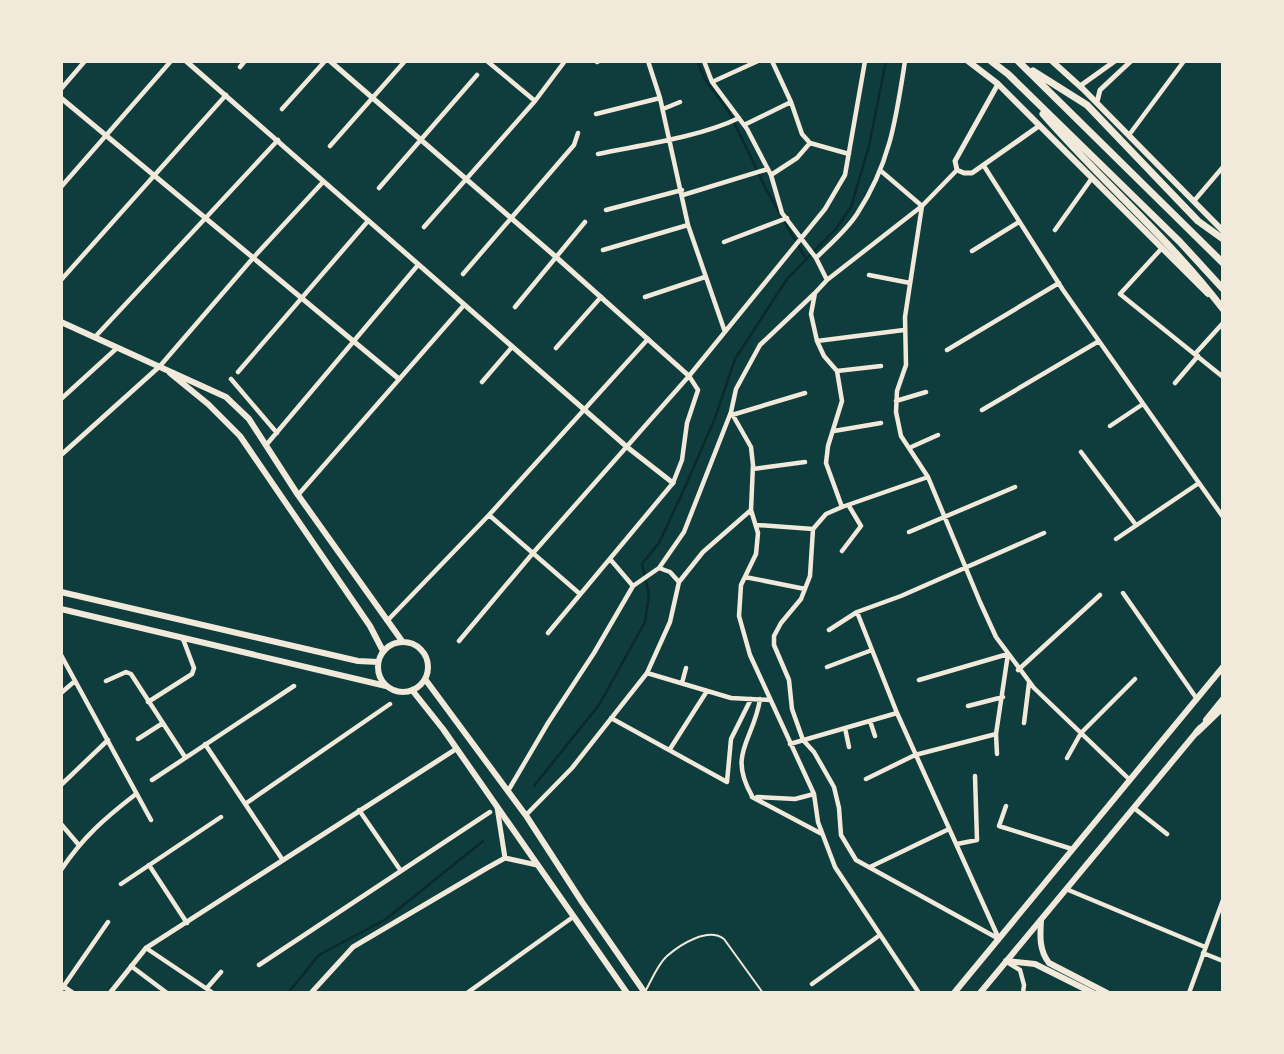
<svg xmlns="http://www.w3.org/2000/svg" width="1284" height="1054" font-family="'Titillium Web',sans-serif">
	<rect width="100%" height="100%" fill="#0f3d3e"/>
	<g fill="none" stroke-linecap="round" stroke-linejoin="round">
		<path stroke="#0a2a2b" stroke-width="2.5" d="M697,61L705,79L729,112L768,193L806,259
			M534,786L599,705L645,622L649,595L642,564L659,543L686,485L715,418L735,359L787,279L835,230L851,207L869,146L886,61
			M288,993L319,955L386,919L483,841"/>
		<path stroke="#f1e9da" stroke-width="2" d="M646,990C652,979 658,964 667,956C681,944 708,927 724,939L763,993"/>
		<path stroke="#f1e9da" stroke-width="4.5" d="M487,61L535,101
			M648,61L660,98L688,225L725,332
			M704,61L712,82L747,129L771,175L782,213L816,258L827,280
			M772,61L791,102L802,134L810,143L849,154
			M597,62L599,61
			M240,67L245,61
			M712,82L758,61
			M61,89L85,61
			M282,109L325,61
			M663,109L680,102
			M596,114L660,98
			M744,125L791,102
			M1129,135L1184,61
			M330,146L405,61
			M598,154C641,145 700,137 739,118
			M984,166L1063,290L1223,517
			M957,170L922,206L827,280L815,293L811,314L817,341L824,356L837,371L842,401L828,446L826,463L842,507L826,514L813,529L810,576L801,599L781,623L774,636V645L789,680L792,709L803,740L814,752L834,787L839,808L841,835L856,860L999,939
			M881,171L922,206
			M771,175L797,158L810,143
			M61,187L171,61
			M379,188L477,75
			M683,195L768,169
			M1194,201L1223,167
			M922,206L905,317L906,365L897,391L896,412L901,436L928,477L980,602L996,637L1034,688L1130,780
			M606,210L682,190
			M424,227L535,101L565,61
			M1055,230L1092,178
			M724,242L787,218
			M1162,248L1120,294L1223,377
			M603,250L688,225
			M972,251L1019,222
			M816,258C830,244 846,231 857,214C890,164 896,119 905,61
			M463,274L574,145L578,133
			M869,275L910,283
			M61,280L226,95
			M645,297L705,277
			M515,307L585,222
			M95,337L278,140
			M817,341L904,330
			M556,348L601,297
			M947,350L1059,283
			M1195,354L1223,323
			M160,366L253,258L323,182
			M837,371L881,366
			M238,372L368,221
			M231,379L277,433
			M482,382L512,347
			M1175,383L1198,356
			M61,399L117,348
			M896,401L926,392
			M982,410L1099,341
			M731,412L751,447L753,465L751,510L758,533L756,554L741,585L739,616L750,655L814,794L818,822L835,867L919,993
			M732,415L805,393
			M1110,426L1143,404
			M834,431L881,423
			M267,444L418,265
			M909,448L938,435
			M1081,452L1136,525
			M753,469L805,462
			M298,495L464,305
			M842,507L928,477
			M489,515L580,594
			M757,525L813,529
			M909,532L1015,487
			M1116,539L1199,483
			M842,551L861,526L849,506
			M610,559L633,586
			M659,568L670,572L679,582
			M745,577L805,589
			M1123,593L1197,699
			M857,612L897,713L999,939
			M387,621L489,515L648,339
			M829,630L857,612L901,596L1044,533
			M548,633L673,483L682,460L687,423L698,390L689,376L825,209L845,175L865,61
			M459,641L533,553L689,376
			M61,655L151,820
			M827,667L872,650
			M1018,670L1100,595
			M647,673L731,698L770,700
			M106,681L126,672L131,674L185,757
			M682,683L686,668
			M61,693L75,681
			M148,702L192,674L194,668L183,639
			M968,706L1003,697
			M611,718L727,782L731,739L751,699
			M870,721L875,736
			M1024,723L1029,683
			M845,728L849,747
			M996,734L997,754
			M138,739L163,723
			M205,744L282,859
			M790,744L897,713
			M670,749L707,691
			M1067,758L1081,733L1135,679
			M866,779L915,755L996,734L1008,654L919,680
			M152,780L294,686
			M61,785L108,740
			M508,791L548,723L594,653L633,586L659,568L684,532L731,412L736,389L760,345L815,293
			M752,796C727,753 754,740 760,699
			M752,797L822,834
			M757,797L795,799L814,794
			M245,804L390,704
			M1006,806L999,826L1072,849
			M1134,808L1167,834
			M359,810L401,871
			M526,815L572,768L647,673L670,622L679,582L703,552L751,510
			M61,824L78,844
			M957,844L977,840L975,776
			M149,865L187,923
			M870,867L949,829
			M61,870C83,837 105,818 136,794
			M121,884L221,817
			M1066,889L1205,947
			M146,948L213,993
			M1203,953L1223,961
			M1007,962L1020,970L1024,985L1023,993
			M259,965L490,812
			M131,966L167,993
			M812,984L880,935
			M207,988L221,972
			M61,990L108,922
			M467,993L573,917
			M1189,993L1223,900"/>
		<path stroke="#f1e9da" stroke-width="5" d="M186,61L627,447L673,483
			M330,61L556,257L689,376
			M998,84L955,161L957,170L964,173H972L1039,126
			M1080,86L1115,61
			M61,98L399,379
			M1097,102L1100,90L1131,61
			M61,455L160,366
			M497,807L505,858
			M61,985L73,993
			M110,993L146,948L456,749
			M311,993L353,947L487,868L505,858L537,865"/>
		<path stroke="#f1e9da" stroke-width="6" d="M968,61L998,84L1208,294
			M1052,61L1083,89L1223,231
			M61,322L226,397L249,419L298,495L402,641
			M170,373L208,404L240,436L370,626L383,651
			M61,592L358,661L378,662
			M61,609L386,686
			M378 667a25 25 0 1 1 50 0a25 25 0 1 1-50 0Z
			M425,679L527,817L582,902L645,993
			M412,690L443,729L627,993
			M1041,920C1040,936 1039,950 1049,963L1107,993
			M1006,961L1035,964L1093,993"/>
		<path stroke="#f1e9da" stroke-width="6" d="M1206,720L1223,699
			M954,993L1223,667
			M980,993L1200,728"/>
		<path stroke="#f1e9da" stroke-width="7" d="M991,61L1008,74L1180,242L1223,289
			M1018,61L1223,263
			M1033,71L1087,105L1198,221L1223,239
			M1043,114C1101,181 1169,238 1223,309
			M1197,732L1223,707"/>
	</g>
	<rect width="1284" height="1054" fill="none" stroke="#f1e9da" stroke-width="126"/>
</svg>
